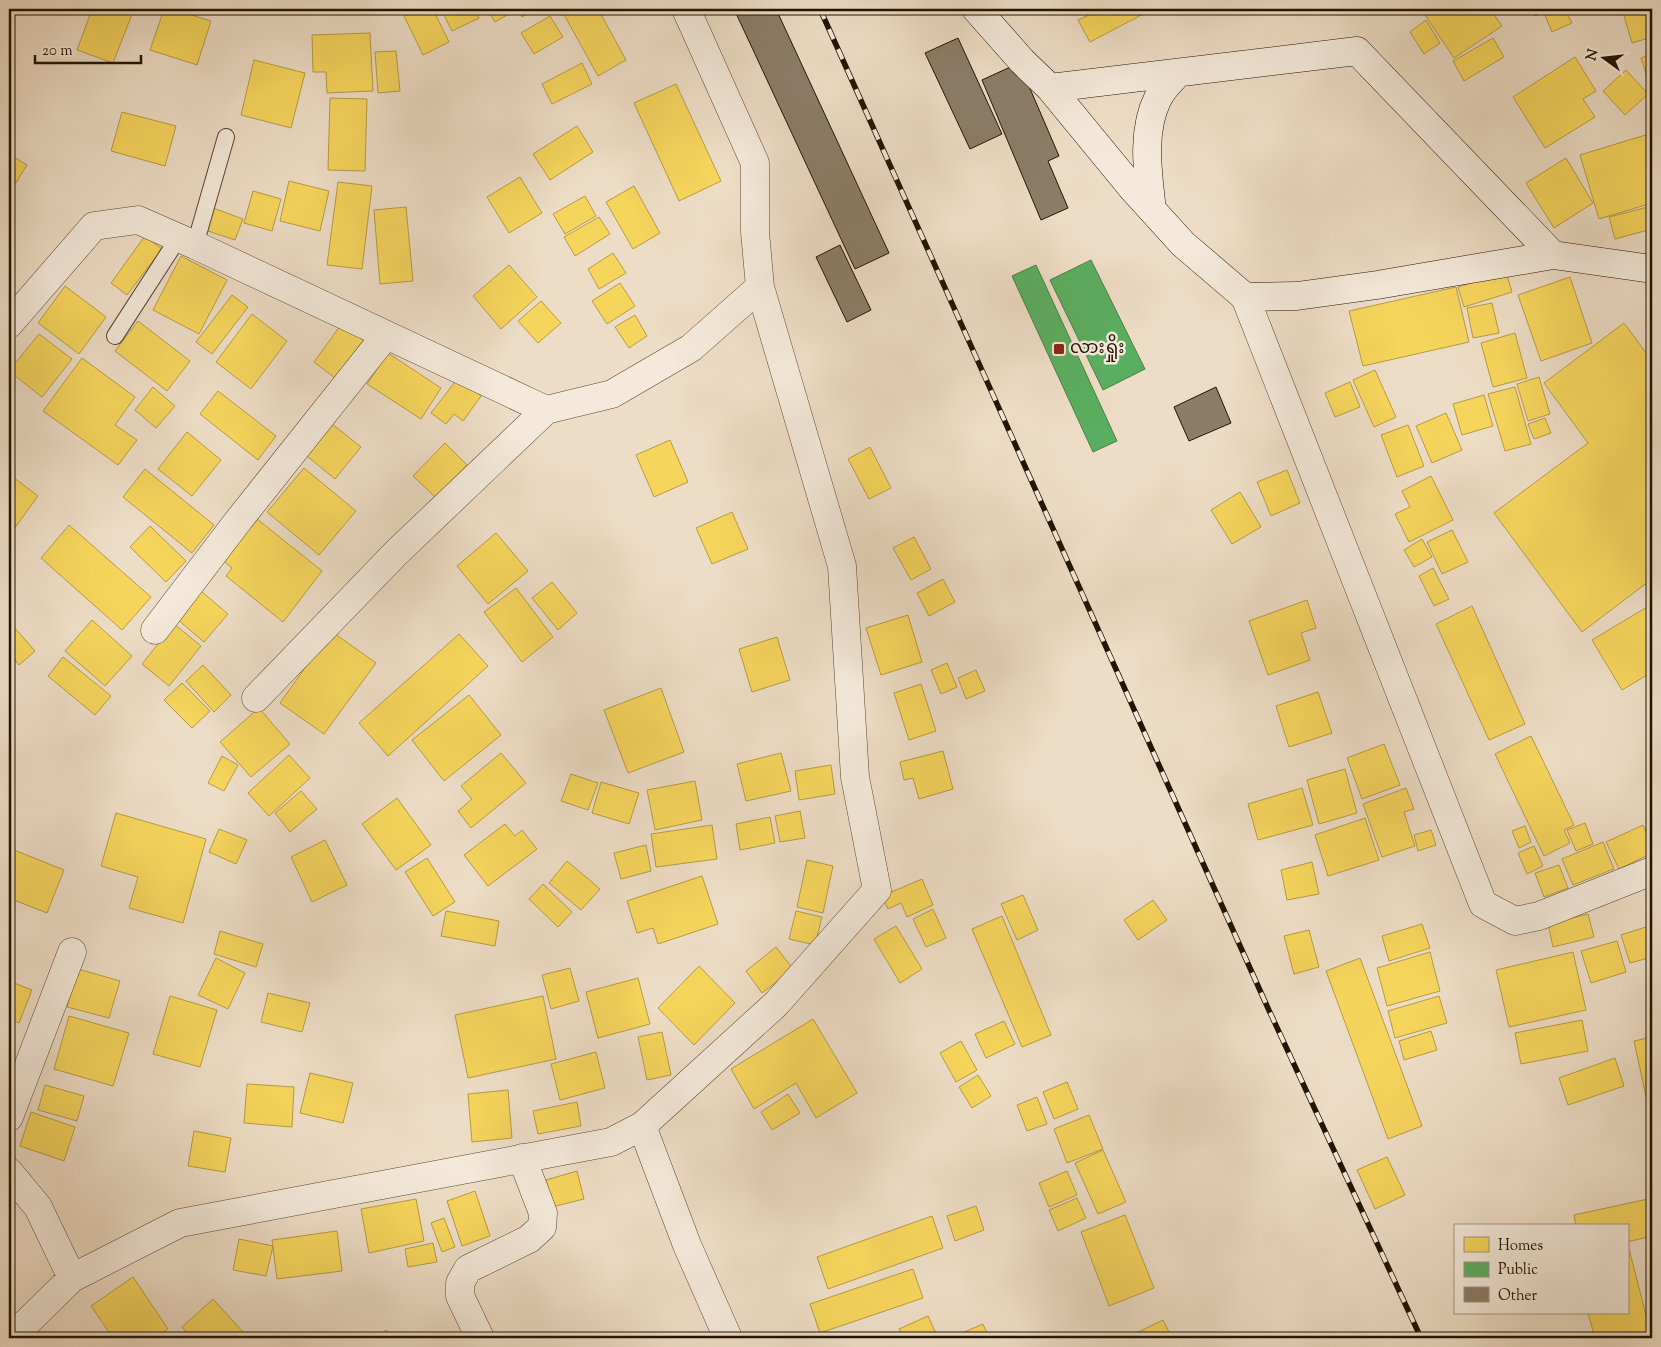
<svg xmlns="http://www.w3.org/2000/svg" width="1661" height="1347" font-family="'Sorts Mill Goudy','Noto Sans Myanmar',serif">
	<rect width="100%" height="100%" fill="#eeddc6"/>
	<filter id="stains"><feTurbulence type="fractalNoise" baseFrequency=".004" numOctaves="4"/><feColorMatrix values="0 0 0 0 .2 0 0 0 0 .09 0 0 0 0 .02 0 0 0 .5 -.17"/></filter>
	<radialGradient id="worn" r=".72"><stop offset=".6" stop-color="#630" stop-opacity="0"/><stop offset="1" stop-color="#630" stop-opacity=".3"/></radialGradient>
	<path fill="#f6d55c" stroke="#b69b41" d="M82,9H134L113,63L77,50L91,12Z
		M164,9H172L211,21L197,65L150,50Z
		M419,9H433L449,42L423,55L404,16Z
		M441,9H475L479,18L452,31Z
		M487,9H513L514,11L495,22Z
		M517,9H535L522,17Z
		M561,9H598L626,60L598,76Z
		M1086,9H1148L1149,11L1090,42L1078,20L1089,15Z
		M1421,9H1490L1502,26L1454,58Z
		M1532,9H1552L1535,16Z
		M1555,9H1565L1572,23L1552,32L1544,13Z
		M1622,9H1652V37L1632,43Z
		M550,16L563,37L534,54L521,33Z
		M1426,20L1440,43L1424,54L1410,32Z
		M370,33L373,91L327,93L326,72H313L312,35Z
		M1493,38L1504,57L1464,81L1453,61Z
		M396,51L400,91L378,93L375,52Z
		M1652,54V92L1641,58Z
		M1575,57L1596,91L1583,99L1595,117L1545,148L1513,97Z
		M254,60L305,73L291,128L241,115Z
		M582,63L592,84L552,104L542,84Z
		M1626,70L1648,94L1625,115L1603,91Z
		M676,84L721,181L679,201L634,103Z
		M330,98L367,99L365,171L328,170Z
		M122,112L176,126L165,166L111,151Z
		M577,126L593,152L550,180L533,154Z
		M1652,133V203L1599,219L1580,155Z
		M9,154L27,165L9,194Z
		M1566,158L1593,203L1554,228L1526,183Z
		M520,177L542,213L509,233L487,197Z
		M289,181L329,191L320,231L280,221Z
		M338,182L372,186L362,269L327,265Z
		M634,186L660,233L633,249L606,202Z
		M253,191L281,199L272,231L244,223Z
		M585,196L596,216L565,234L553,214Z
		M1652,206V229L1615,239L1609,217Z
		M406,207L413,281L380,284L374,210Z
		M213,208L243,219L235,240L205,230Z
		M599,217L610,234L575,256L564,237Z
		M145,236L162,249L127,295L111,283Z
		M613,253L626,273L599,289L588,269Z
		M181,256L227,280L199,334L153,310Z
		M509,265L537,297L501,329L473,296Z
		M1506,272L1512,292L1464,307L1458,287Z
		M1570,277L1592,343L1541,361L1518,295Z
		M620,283L635,306L607,324L592,301Z
		M65,286L106,317L79,354L38,323Z
		M1456,287L1469,342L1363,366L1349,311Z
		M232,295L248,307L212,354L196,342Z
		M541,301L561,323L538,343L518,321Z
		M1492,303L1499,333L1473,338L1467,308Z
		M252,314L287,341L251,389L216,362Z
		M635,315L647,336L629,348L615,327Z
		M138,321L190,361L167,391L115,351Z
		M343,322L365,338L335,378L314,362Z
		M1624,323L1652,361V579L1582,632L1494,513L1588,443L1544,383Z
		M1515,333L1527,378L1493,387L1481,343Z
		M39,334L72,359L42,397L9,371Z
		M388,353L441,388L421,419L367,384Z
		M82,358L135,397L115,425L137,440L118,465L43,411Z
		M1375,370L1396,417L1374,427L1353,380Z
		M1539,377L1550,414L1528,421L1517,384Z
		M458,378L481,396L463,421L454,414L446,424L431,413Z
		M1350,382L1360,407L1335,417L1325,393Z
		M153,387L175,406L156,428L135,410Z
		M1515,387L1531,444L1505,451L1488,394Z
		M218,391L276,436L258,460L200,414Z
		M1484,395L1493,426L1462,435L1453,404Z
		M1446,413L1462,450L1432,463L1416,426Z
		M1545,418L1551,433L1534,439L1528,424Z
		M327,420L361,447L335,479L302,452Z
		M1408,425L1424,466L1397,477L1381,435Z
		M187,432L221,460L192,496L158,469Z
		M670,440L688,482L654,497L636,455Z
		M445,443L467,465L436,498L413,476Z
		M870,447L891,488L869,499L848,459Z
		M304,468L356,511L319,555L267,512Z
		M145,469L214,525L192,553L123,497Z
		M1287,470L1300,503L1271,516L1257,482Z
		M9,474L38,496L9,536Z
		M1431,476L1453,520L1409,542L1395,514L1410,507L1402,491Z
		M1240,492L1261,527L1232,544L1211,510Z
		M732,512L748,549L712,564L696,528Z
		M252,515L322,571L283,622L226,576L232,568L219,557Z
		M69,525L151,597L122,630L41,558Z
		M150,526L186,561L166,582L130,547Z
		M1452,530L1468,562L1442,574L1427,542Z
		M496,533L528,571L488,604L457,566Z
		M914,537L931,569L911,580L893,548Z
		M1422,539L1432,557L1414,567L1404,550Z
		M1433,568L1449,599L1434,606L1419,576Z
		M943,579L955,602L929,616L917,593Z
		M552,582L577,613L558,630L532,598Z
		M516,588L553,637L522,662L484,612Z
		M201,591L228,614L204,642L177,619Z
		M1307,600L1316,628L1301,633L1310,660L1268,675L1249,621Z
		M1652,604V672L1622,690L1592,640Z
		M1472,606L1525,724L1489,740L1436,624Z
		M908,615L922,662L881,675L866,628Z
		M92,620L132,656L105,686L65,651Z
		M174,624L201,646L169,686L142,664Z
		M13,626L35,651L19,665L9,652V629Z
		M331,631L376,663L324,734L280,703Z
		M459,634L488,666L388,756L359,723Z
		M777,637L790,680L752,692L739,649Z
		M63,657L111,696L95,715L48,676Z
		M947,663L957,687L941,694L931,670Z
		M203,665L231,695L214,712L186,681Z
		M976,670L985,691L966,699L958,678Z
		M182,683L210,711L192,728L164,700Z
		M921,684L936,731L909,740L894,693Z
		M661,688L684,752L628,773L604,710Z
		M1318,692L1332,733L1289,747L1276,706Z
		M469,695L501,735L444,781L412,740Z
		M259,708L290,744L251,777L220,742Z
		M1531,736L1574,825L1564,830L1570,843L1544,856L1495,754Z
		M1384,744L1400,785L1362,799L1347,758Z
		M943,751L953,789L919,799L913,778L904,780L900,762Z
		M501,753L526,783L471,828L458,811L472,799L461,786Z
		M781,753L791,791L746,801L737,764Z
		M289,755L310,778L269,816L248,793Z
		M222,756L238,765L224,791L208,783Z
		M831,765L835,794L799,800L795,771Z
		M1345,769L1357,813L1319,824L1307,780Z
		M571,774L598,783L588,810L561,801Z
		M695,781L702,820L655,830L647,790Z
		M601,782L639,793L629,824L592,813Z
		M1302,788L1313,825L1258,840L1248,804Z
		M1406,788L1414,809L1404,812L1415,846L1382,857L1363,804Z
		M301,791L317,809L290,832L275,813Z
		M397,798L431,845L396,870L362,824Z
		M800,811L805,838L780,842L775,816Z
		M116,813L206,839L183,923L129,908L138,877L101,866Z
		M770,817L775,843L740,850L736,824Z
		M1365,818L1379,860L1328,876L1315,835Z
		M1585,823L1593,844L1576,851L1567,830Z
		M505,824L515,836L522,830L537,849L488,886L464,855Z
		M712,825L717,859L656,867L651,834Z
		M1643,825L1652,845V853L1619,869L1606,842Z
		M1525,826L1531,842L1519,848L1512,831Z
		M219,829L247,840L236,864L209,852Z
		M1431,830L1436,845L1418,851L1414,835Z
		M325,840L347,885L312,902L291,857Z
		M1603,842L1614,869L1573,885L1562,859Z
		M646,845L651,871L621,879L614,853Z
		M1534,846L1543,866L1527,874L1518,853Z
		M9,848L64,870L47,913L9,898Z
		M427,858L455,902L433,916L405,872Z
		M807,860L833,866L823,913L797,907Z
		M567,861L600,889L581,910L549,883Z
		M1312,862L1319,894L1287,900L1281,870Z
		M1559,865L1568,888L1544,897L1535,873Z
		M702,876L718,924L658,944L653,928L637,933L627,901Z
		M922,879L933,905L907,917L901,903L888,909L882,896Z
		M543,884L572,912L558,927L529,899Z
		M1023,895L1038,930L1017,940L1001,904Z
		M1153,900L1167,920L1138,940L1124,920Z
		M933,909L946,938L926,947L913,919Z
		M446,911L499,921L495,946L441,936Z
		M796,911L822,917L815,945L789,939Z
		M1588,914L1594,937L1553,947L1548,924Z
		M1002,916L1051,1035L1022,1047L972,929Z
		M1422,924L1430,948L1389,961L1382,936Z
		M1652,925V957L1630,963L1621,935Z
		M896,926L922,969L900,983L874,939Z
		M1309,930L1319,967L1294,974L1284,936Z
		M220,931L263,944L256,967L214,954Z
		M1617,941L1626,972L1591,983L1581,951Z
		M776,947L793,969L762,993L746,971Z
		M1430,952L1440,991L1387,1006L1377,968Z
		M1573,952L1586,1010L1509,1027L1496,970Z
		M216,958L245,973L228,1009L198,995Z
		M1360,958L1422,1126L1388,1139L1326,971Z
		M699,966L735,1003L694,1045L658,1008Z
		M570,968L579,1001L551,1009L542,975Z
		M78,969L120,981L109,1018L67,1007Z
		M638,978L650,1024L598,1038L586,992Z
		M9,981L32,990L19,1023L9,1019Z
		M268,993L310,1003L302,1032L261,1022Z
		M170,996L217,1010L200,1067L153,1054Z
		M543,996L556,1059L468,1078L455,1015Z
		M1439,996L1447,1023L1395,1038L1388,1011Z
		M69,1016L129,1033L113,1086L54,1069Z
		M813,1019L857,1093L816,1118L796,1083L754,1109L731,1069Z
		M1582,1020L1588,1051L1521,1064L1515,1033Z
		M1004,1021L1015,1044L986,1058L975,1034Z
		M1431,1031L1437,1050L1404,1060L1399,1041Z
		M662,1032L671,1075L647,1080L638,1037Z
		M1652,1037V1124L1634,1041Z
		M961,1041L977,1070L956,1082L940,1053Z
		M596,1052L605,1088L560,1100L551,1064Z
		M1615,1058L1624,1086L1568,1105L1559,1078Z
		M9,1059L20,1063L9,1089Z
		M310,1073L353,1083L343,1123L300,1113Z
		M978,1075L991,1096L972,1108L959,1087Z
		M1067,1082L1078,1109L1054,1119L1043,1092Z
		M247,1084L294,1087L292,1127L244,1123Z
		M45,1085L84,1096L77,1121L38,1110Z
		M508,1090L512,1138L472,1142L468,1094Z
		M788,1094L800,1113L772,1130L761,1112Z
		M1037,1097L1047,1124L1027,1131L1017,1105Z
		M577,1102L581,1126L538,1134L533,1111Z
		M31,1112L75,1127L64,1161L20,1146Z
		M1089,1115L1103,1149L1067,1163L1054,1129Z
		M194,1131L231,1138L225,1172L188,1166Z
		M1103,1150L1126,1202L1098,1214L1075,1163Z
		M1387,1157L1405,1195L1375,1209L1357,1170Z
		M577,1171L584,1199L552,1207L546,1180Z
		M1067,1171L1077,1195L1049,1207L1039,1183Z
		M475,1191L490,1236L462,1246L447,1201Z
		M1077,1198L1086,1218L1058,1231L1049,1210Z
		M416,1199L424,1241L369,1253L361,1209Z
		M1648,1199L1652,1215V1236L1627,1242V1226H1576L1574,1215Z
		M976,1206L984,1230L955,1241L947,1216Z
		M1125,1215L1154,1288L1109,1306L1081,1232Z
		M932,1216L943,1248L828,1289L817,1257Z
		M444,1218L455,1247L442,1252L431,1223Z
		M337,1231L342,1271L277,1279L272,1240Z
		M239,1239L273,1246L266,1276L233,1270Z
		M433,1243L437,1262L408,1267L405,1249Z
		M1629,1249L1652,1338H1595L1588,1313H1627V1250Z
		M913,1269L923,1298L820,1333L810,1304Z
		M133,1277L168,1329L154,1338H113L91,1306Z
		M213,1299L243,1332L237,1338H191L182,1327Z
		M928,1316L938,1338H903L899,1329Z
		M1163,1320L1172,1338H1126Z
		M983,1324L989,1338H950Z
		M386,1330L392,1338H375Z"/>
	<path fill="#5aae61" stroke="#498045" d="M1091,260L1145,369L1103,390L1050,280Z
		M1036,265L1117,441L1093,452L1012,276Z"/>
	<path fill="#8c7d68" stroke="#211403" d="M734,9H776L889,253L855,269Z
		M958,38L1002,134L970,149L925,53Z
		M1019,63L1059,156L1048,161L1068,208L1041,220L982,80Z
		M840,245L871,310L847,322L816,257Z
		M1216,387L1231,423L1189,441L1174,407Z"/>
	<g fill="none" stroke-linecap="round" stroke-linejoin="round">
		<defs>
			<path id="lane" d="M195,245L226,137
				M115,336L179,237"/>
			<path id="street" d="M1245,297L1483,904L1515,921L1539,916L1652,871
				M9,324L94,226L138,220L195,245L546,410L612,394L691,348L760,287
				M155,630L238,521L386,335
				M256,698L396,553L546,410
				M9,1117L72,952
				M642,1126L687,1245L728,1338
				M9,1172L38,1207L72,1278
				M11,1338L72,1278L180,1223L611,1142L642,1126L776,1004L877,890L855,777L842,566L760,287L755,232V163L686,9
				M480,1338L460,1296V1283L468,1269L529,1239L542,1227L543,1213L522,1158"/>
			<path id="secondary" d="M976,9L1022,61L1050,88L1133,189L1183,244L1245,297L1297,296L1377,285L1553,255L1652,269
				M1050,88L1357,51L1553,255
				M1152,210C1148,174 1141,132 1158,98C1162,89 1171,81 1178,73"/>
		</defs>
		<use href="#lane" stroke="#544634" stroke-width="18"/>
		<use href="#street" stroke="#544634" stroke-width="29"/>
		<use href="#secondary" stroke="#211403" stroke-width="29"/>
		<use href="#lane" stroke="#f4e9da" stroke-width="16"/>
		<use href="#street" stroke="#f4e9da" stroke-width="28"/>
		<use href="#secondary" stroke="#f4e9da" stroke-width="28"/>
		<defs>
			<path id="rail" d="M820,9L1267,1006L1421,1338"/>
		</defs>
		<use href="#rail" stroke="#211403" stroke-width="5.5"/>
		<use href="#rail" stroke="#f4e9da" stroke-width="4" stroke-dasharray="11" stroke-linecap="butt"/>
	</g>
	<rect fill="#8f2418" stroke="#f4e9da" stroke-width="2" x="1053" y="343" width="12" height="12" rx="2.5"/>
	<g text-anchor="middle" dominant-baseline="central" stroke-width="5" stroke-linejoin="round" paint-order="stroke">
		<g font-size="18" fill="#211403" stroke="#f4e9da" text-anchor="start">
			<text x="1070" y="349">လားရှိုး</text>
		</g>
	</g>
	<rect width="1661" height="1347" fill="none" stroke="#eeddc6" stroke-width="30"/>
	<rect x="10" y="10" width="1641" height="1327" fill="none" stroke="#211403" stroke-width="2.5"/>
	<rect x="15" y="15" width="1631" height="1317" fill="none" stroke="#211403"/>
	<rect x="1454" y="1224" width="175" height="90" fill="#f4e9da" stroke="#a09484"/>
	<rect x="1464" y="1237" width="25" height="15" fill="#f6d55c" stroke="#a09484"/>
	<text x="1498" y="1250" font-size="15" fill="#211403">Homes</text>
	<rect x="1464" y="1262" width="25" height="15" fill="#5aae61" stroke="#a09484"/>
	<text x="1498" y="1274" font-size="15" fill="#211403">Public</text>
	<rect x="1464" y="1287" width="25" height="15" fill="#8c7d68" stroke="#a09484"/>
	<text x="1498" y="1300" font-size="15" fill="#211403">Other</text>
	<g transform="translate(1604 58) rotate(285)" stroke="#f4e9da" stroke-width="4" paint-order="stroke">
	<path d="M0-4L9 19L0 12L-9 19Z" fill="#211403"/>
	<text y="-8" font-size="14" font-weight="bold" text-anchor="middle" fill="#211403">N</text>
	</g>
	<path d="M35 55v8h106v-8" fill="none" stroke="#211403" stroke-width="2.5"/>
	<text x="42" y="55" font-size="15" fill="#211403" stroke="#f4e9da" stroke-width="4" paint-order="stroke">20 m</text>
	<rect width="100%" height="100%" filter="url(#stains)"/>
	<rect width="100%" height="100%" fill="url(#worn)"/>
</svg>
